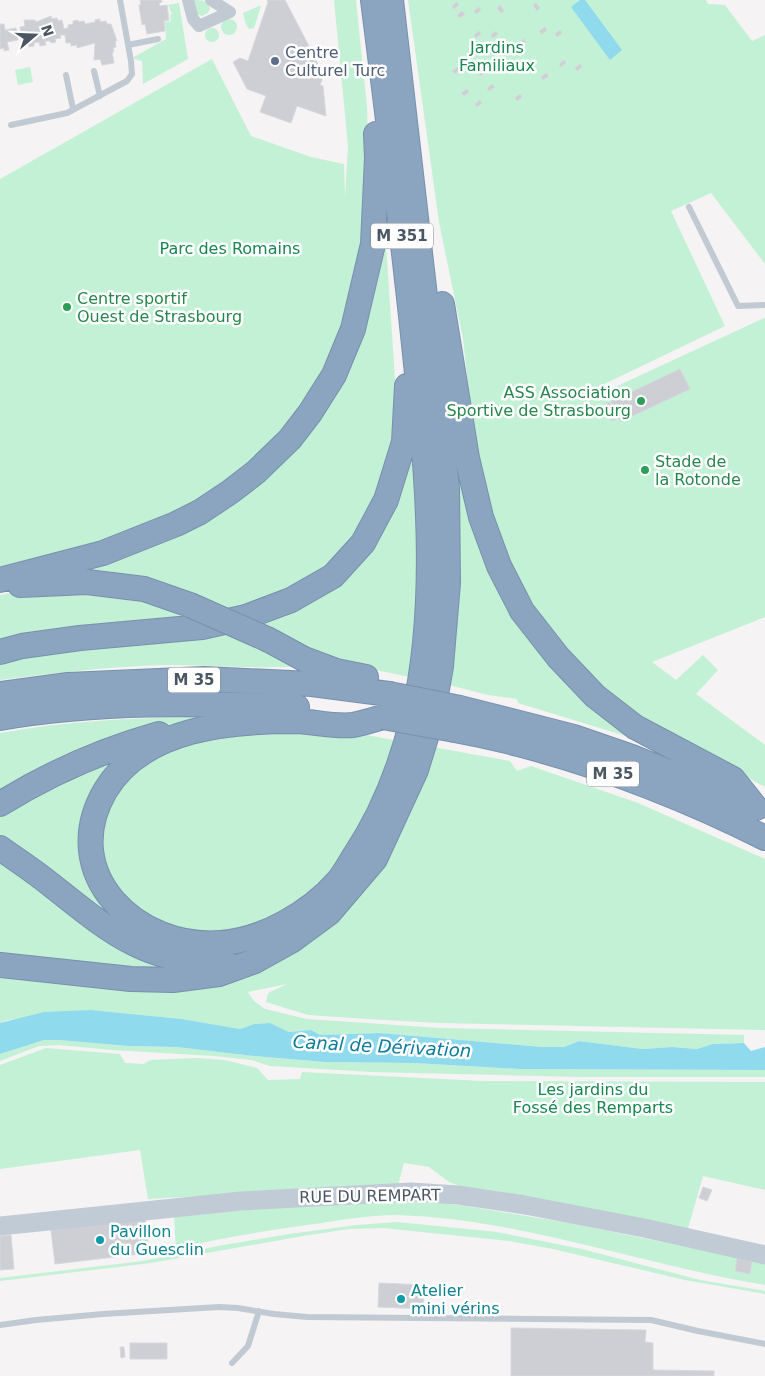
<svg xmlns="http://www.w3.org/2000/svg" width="765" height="1376" font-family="'DejaVu Sans',sans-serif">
	<rect width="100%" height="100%" fill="#f5f3f3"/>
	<path fill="#c3f1d5" d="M193,0C202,0 208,0 210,9L208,13L202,16L197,14Z
		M334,0H356L367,107L369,165L359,280L326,374L271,449L166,522L0,574V179L212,59L251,136L311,157L344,164L345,197L348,146Z
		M408,0H706L708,4L725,5L752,41L765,35V264L711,193L671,211L725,326L596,388L600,394L764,318L765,319V617L652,662L676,680L703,655L718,670L696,694L765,745V787L626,712L557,649L504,559L475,449L463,339L439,222Z
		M179,3L188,59L143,84L142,61L134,59V57L166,39L165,22L171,21L170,15L172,14L168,5Z
		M259,6H261L254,28L249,29L245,22L243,13Z
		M221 27a8 8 0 1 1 16 0a8 8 0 1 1-16 0Z
		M205 35a7 7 0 1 1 14 0a7 7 0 1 1-14 0Z
		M30,67L33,82L18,85L15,70Z
		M379,243L386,245L395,379V429L385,480L369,520L333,564L290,593L228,613L35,578L158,539L308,426Z
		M460,429L487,555L629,737L518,703L517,699L488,695L449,685L454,479Z
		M412,436L419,582L410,677L346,664L253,625L340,578Z
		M37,588L146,595L203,620L0,644V595Z
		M231,632L303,666C255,670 208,664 161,665C107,667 53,673 0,680V656Z
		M196,717L219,718L0,797V733C65,721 130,718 196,717Z
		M248,731H346L394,740L382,778L367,812L349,843L328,873L306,895L283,911L239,931L186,933L127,905L103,865L102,820L124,778L169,748Z
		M137,747L87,843L155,946L0,842V813Z
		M433,747L510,761L517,771L531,766L638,803L765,859V1030L439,1023L368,1019L308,1015L266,1002L268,993L287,984L248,992L254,1001L265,1009L307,1019L440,1028L744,1035V1043L713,1044L697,1049L672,1047L643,1049L579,1041L564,1047H542L380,1033L320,1035L311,1030L289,1032L270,1023L254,1024L240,1029L182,1019L91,1010L8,1020L0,1023V971L137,987L325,930L351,906L372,881L410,814L419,790Z
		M0,858L193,971L0,960Z
		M44,1040H59L128,1046L177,1047L253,1056L325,1062L414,1063L520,1069L765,1070V1077H578L372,1072L270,1066L251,1060L214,1056L112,1050L59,1045L39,1046L0,1061V1054Z
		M46,1048L120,1054L125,1063L144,1064L150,1060L196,1058L225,1060L257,1068L268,1080L300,1079L302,1072L483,1081L765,1082V1190L703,1176L687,1232L478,1193L449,1182L429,1167L404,1163L398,1185L148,1199L140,1150L0,1169V1065Z
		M391,1202H429L459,1205L569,1223L765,1263V1285C642,1265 523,1219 397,1215C372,1215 346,1219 322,1223C273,1229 224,1238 176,1248L174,1217L277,1207Z
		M397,1222L497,1232L582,1249L700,1280L765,1291V1294L685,1280L553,1249L509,1241L383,1228L349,1229L303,1236L151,1263L0,1281V1278L143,1261L218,1246L289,1234L357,1225Z"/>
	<path fill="#90daee" d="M580,0H585L622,50L610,60L571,7Z
		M91,1010L182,1019L240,1029L254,1024L270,1023L289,1032L311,1030L320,1035L380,1033L542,1047H564L579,1041L643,1049L672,1047L697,1049L713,1044L744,1043L751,1051L765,1047V1070L520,1069L414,1063L325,1062L253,1056L177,1047L128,1046L59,1040H44L0,1054V1023L44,1012Z"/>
	<path fill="#cdcfd5" stroke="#d7d9de" d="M140,0H161L162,2L159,3L160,6L167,5L169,20L164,21L165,31L147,34L145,24L142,25L139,5H141Z
		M267,0H285L311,50L308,57L316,60L320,69L322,80L320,85L323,86L326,116L297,106L291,123L260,112L266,96L247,89L233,62L240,58L248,61L268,2Z
		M457,2L459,5L454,9L452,6Z
		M536,3L540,8L537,11L533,5Z
		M500,5L504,11L501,13L497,8Z
		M479,7L481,10L476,14L474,11Z
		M462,11L465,14L460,18L457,15Z
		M51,16L52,19L57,18L58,21L62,20L64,29L68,28V25L73,24V21L78,20V22L84,21L85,24L95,22V20L100,19V22L106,21L107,24H111L117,41H115L116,47L113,48L114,52H112L114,63L102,65L100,59L94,60L95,43L77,48V45L71,46V43H66L65,35H60L61,38L55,39L56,42L51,43L50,41H45L46,45L40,46L39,42L34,43V46L29,47L27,38L22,39L20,27L25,26L24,20H35L36,22Z
		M0,24H4L5,30L16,28L18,40L7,42L9,50L4,51V48L0,49Z
		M545,27L547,30L542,34L539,31Z
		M560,30L562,33L557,37L555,34Z
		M479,31L481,34L476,38L474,35Z
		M496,31L498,34L493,38L491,35Z
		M524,39L526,42L521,46L519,43Z
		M480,43L484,49L481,51L477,46Z
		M522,60L525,63L519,67L517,64Z
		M564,60L566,63L561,67L559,64Z
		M580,64L582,67L577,71L575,68Z
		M458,67L460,70L455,74L452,71Z
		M483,69L486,72L480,76L478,73Z
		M546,73L549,76L543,80L541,77Z
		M492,84L495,87L489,91L487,88Z
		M467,89L469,92L464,96L461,93Z
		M520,94L522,97L517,101L515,98Z
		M480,100L482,103L477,107L475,104Z
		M680,369L690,389L620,422L610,402Z
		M610,402L618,418L614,420L606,403Z
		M606,403L614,420L612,421L604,404Z
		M703,1187L712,1190L707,1201L699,1198Z
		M145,1218L149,1253L55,1264L51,1230Z
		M11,1235L14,1269L0,1270V1236Z
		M737,1258L752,1262L750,1274L735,1271Z
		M379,1283L424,1285L423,1309L378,1307Z
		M511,1328L646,1330L645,1342L653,1343V1370L714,1371V1376H511Z
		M130,1343H167V1359H130Z
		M120,1347H124L125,1357L121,1358Z"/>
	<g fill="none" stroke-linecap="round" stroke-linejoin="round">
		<defs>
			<path id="highway" d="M373,0C388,118 403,236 415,354C427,471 440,602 413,717C401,766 383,813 355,855C350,863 344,874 338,881C310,913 263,940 221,943C137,950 57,874 105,791C143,727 231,721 297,721C315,722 335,727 353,725C363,723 373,720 383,717
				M442,304L467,458L481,517L499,566L522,611L558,657L595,696L635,727L733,779L756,808
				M0,580L103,553L176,524L200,512L230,492L256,472L290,439L310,413L334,375L353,329L373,244L377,158L376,134
				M20,585L87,582L144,589L190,605
				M269,640L304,659L336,671L366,677
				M0,652L22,646L80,638L202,627L246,617L291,600L333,576L363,543L386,500L404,442L407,386
				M0,694L68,685L204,679L312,684L389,694
				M460,708L574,737L632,757L752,806
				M0,718C99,701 198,703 297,707
				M455,730C476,734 497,738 518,744C603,766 687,799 765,838
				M0,804C50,773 102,750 159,734
				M0,848C17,860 34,871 50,884C104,927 150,968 224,960
				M0,965L131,979L173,980L219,974L255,961L291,941L329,913L375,859L416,770L432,718L441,666L448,583L447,488L391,0"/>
		</defs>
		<use href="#highway" stroke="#7690ad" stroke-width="26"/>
		<path stroke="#c1cad2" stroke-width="6" d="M128,45L158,39
			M94,71L100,96
			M66,75L73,109
			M11,125L67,113L127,81L132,74L131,61L120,0
			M689,207L738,306L765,305
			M0,1325L36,1320L103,1314L219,1307L238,1308L274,1314L307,1317L651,1320L698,1331L765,1344
			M232,1363L248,1346L259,1311"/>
		<path stroke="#c1cad2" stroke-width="12" d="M188,0L193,19L199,26L230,12L211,0"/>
		<path stroke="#c1cbd6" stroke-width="19" d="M0,1226L241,1201L411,1192L458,1195L525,1205L644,1228L765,1255"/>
		<use href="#highway" stroke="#8ba5c1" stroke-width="24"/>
		<defs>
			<path id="highway-bridge" d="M190,605L269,640
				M389,694L460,708
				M383,717L455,730"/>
		</defs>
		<use href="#highway-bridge" stroke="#7690ad" stroke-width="26" stroke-linecap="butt"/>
		<use href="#highway-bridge" stroke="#8ba5c1" stroke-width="24"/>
	</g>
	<circle fill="#5c6f8a" stroke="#fff" stroke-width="2" cx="275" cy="61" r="5"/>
	<g fill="#2e9e5b" stroke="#fff" stroke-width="2">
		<circle cx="67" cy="307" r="5"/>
		<circle cx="641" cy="401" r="5"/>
		<circle cx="645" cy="470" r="5"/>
	</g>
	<g fill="#0f9aa8" stroke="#fff" stroke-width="2">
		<circle cx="100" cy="1240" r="5"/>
		<circle cx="401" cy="1299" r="5"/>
	</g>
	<g text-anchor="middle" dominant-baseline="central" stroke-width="5" stroke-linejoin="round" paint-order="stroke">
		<g fill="#fff" stroke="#808990" stroke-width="1">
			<rect x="371" y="223.5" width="62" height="25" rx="4"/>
			<rect x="168" y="667.5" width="52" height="25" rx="4"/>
			<rect x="587" y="761.5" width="52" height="25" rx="4"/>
		</g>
		<g font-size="15" font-weight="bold" fill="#4a5661">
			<text x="402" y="236">M 351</text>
			<text x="194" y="680">M 35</text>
			<text x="613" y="774">M 35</text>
		</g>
		<g font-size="16" fill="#17864f" stroke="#fff">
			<text x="497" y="47">Jardins<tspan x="497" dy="18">Familiaux</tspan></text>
			<text x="230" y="248">Parc des Romains</text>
			<text x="593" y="1089">Les jardins du<tspan x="593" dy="18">Fossé des Remparts</tspan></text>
		</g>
		<g font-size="16" fill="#4e5e75" stroke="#fff" text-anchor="start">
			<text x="285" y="52">Centre<tspan x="285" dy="18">Culturel Turc</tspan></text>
		</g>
		<g font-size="16" fill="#27864d" stroke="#fff" text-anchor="start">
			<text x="77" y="298">Centre sportif<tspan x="77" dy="18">Ouest de Strasbourg</tspan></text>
			<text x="631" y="392" text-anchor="end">ASS Association<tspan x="631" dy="18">Sportive de Strasbourg</tspan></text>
			<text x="655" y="461">Stade de<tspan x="655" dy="18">la Rotonde</tspan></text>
		</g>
		<g font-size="16" fill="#4a5661" stroke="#fff">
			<text transform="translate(370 1196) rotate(-1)">RUE DU REMPART</text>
		</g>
		<g font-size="16" fill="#0d838f" stroke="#fff" text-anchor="start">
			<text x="110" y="1231">Pavillon<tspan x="110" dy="18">du Guesclin</tspan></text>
			<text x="411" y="1290">Atelier<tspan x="411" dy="18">mini vérins</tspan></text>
		</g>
		<g font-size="18" font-style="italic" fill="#0c7c9b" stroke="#fff">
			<text transform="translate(382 1046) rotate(3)">Canal de Dérivation</text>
		</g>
	</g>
	<g transform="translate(35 35) rotate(71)" stroke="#ffffff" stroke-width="4" paint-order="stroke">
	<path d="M0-4L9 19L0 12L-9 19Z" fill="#4a5661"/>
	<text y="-8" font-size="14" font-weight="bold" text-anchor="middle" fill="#4a5661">N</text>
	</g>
</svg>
